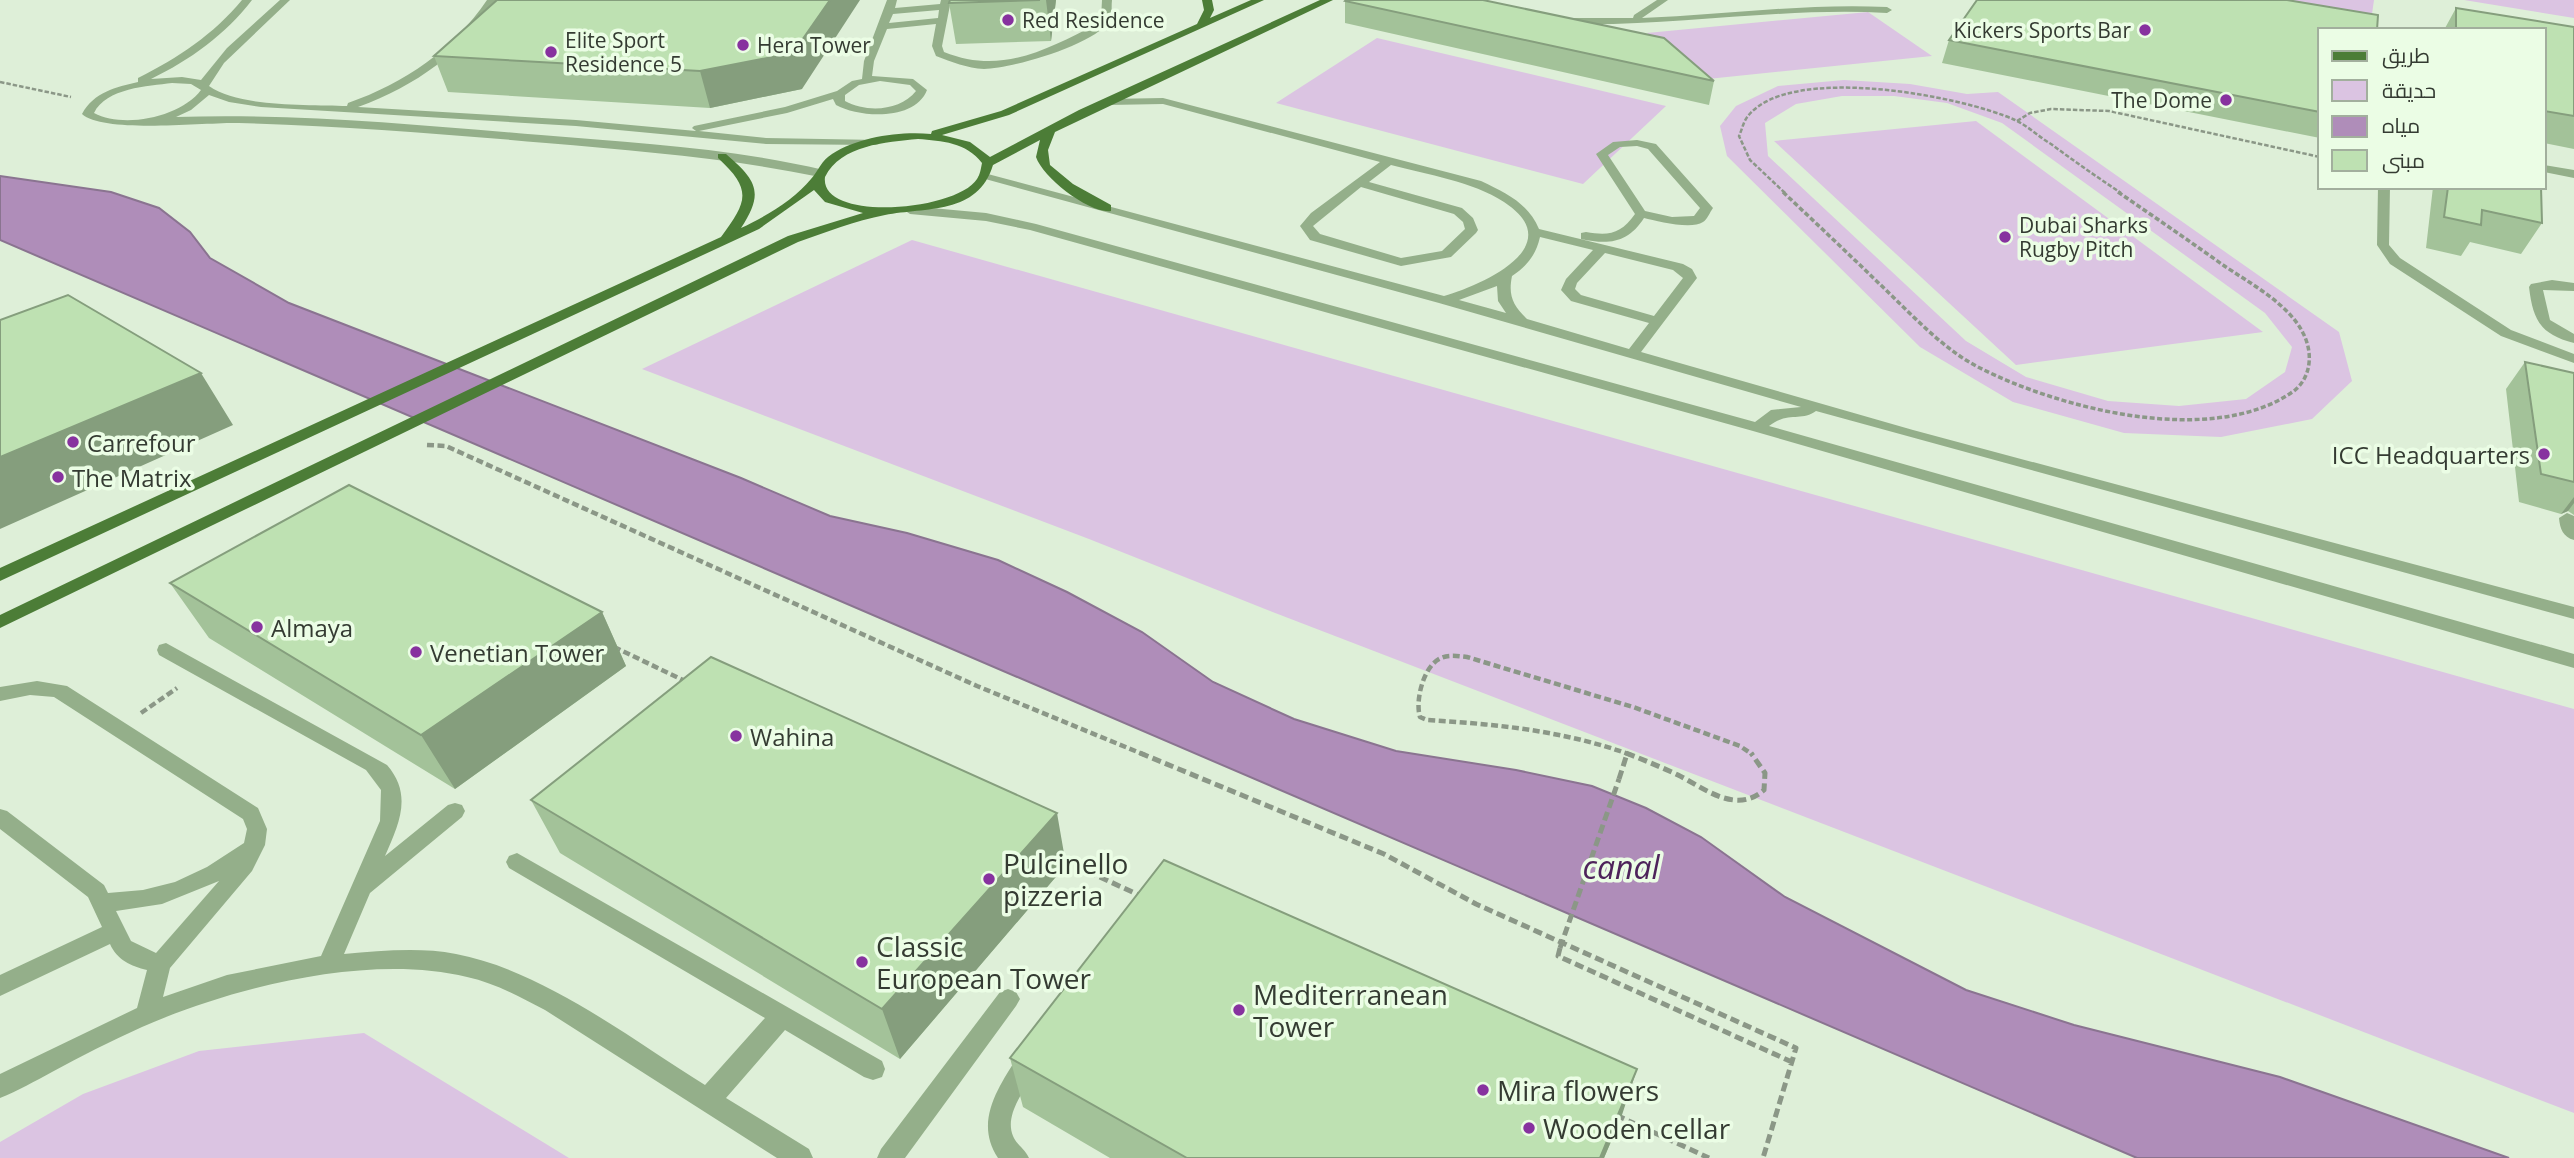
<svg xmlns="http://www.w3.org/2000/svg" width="2574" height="1158" font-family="'Open Sans',Cairo,sans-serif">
	<rect width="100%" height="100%" fill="#deefd8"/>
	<path fill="#dbc4e2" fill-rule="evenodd" d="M2249,0H2374L2371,21Z
		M2464,0H2574V18Z
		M1868,12L1932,56L1698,80L1647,33Z
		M1377,38L1666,106L1583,184L1276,103Z
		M1844,80L1910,84L1967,94L1998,92L2339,332L2352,381L2312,419L2221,437L2124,433L2013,402L1920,347L1727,156L1720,126L1736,106L1778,86ZM1842,96H1894L1947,103L2002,123L2265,313L2292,347L2285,372L2246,399L2179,406L2108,401L2026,377L1966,341L1768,156L1765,123L1796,104Z
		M1976,121L2263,332L2016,365L1774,141Z
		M912,240L2574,709V1113L1265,609L1089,539L642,369Z
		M364,1033L569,1158H0V1142L83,1094L199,1051Z"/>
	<path fill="#af8db9" stroke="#8a7490" stroke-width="2" d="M0,176L111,192L159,208L190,232L210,258L289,303L741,478L830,516L907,533L998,560L1067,592L1142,632L1213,682L1294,719L1396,751L1516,770L1592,786L1646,808L1701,837L1785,897L1966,990L2074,1025L2280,1077L2509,1158H2137L0,240Z"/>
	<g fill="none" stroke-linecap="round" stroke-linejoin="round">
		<path stroke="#8b9787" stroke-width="2.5" stroke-dasharray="4.5 2" stroke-linecap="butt" d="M0,82L71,97
			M2017,121L2030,113L2051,109L2109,111L2320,157
			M1785,193L1750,160L1739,136C1742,130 1743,122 1748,116C1790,63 1962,96 2015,120C2028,126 2039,137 2051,144C2074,161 2097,177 2121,193"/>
		<path stroke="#8b9787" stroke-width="3.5" stroke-dasharray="5 2.5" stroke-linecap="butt" d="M1783,192C1819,226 1855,260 1890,294C1918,321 1946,351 1980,368C2061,409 2210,447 2291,393C2311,380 2314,354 2303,333C2289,304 2248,282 2223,265C2188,240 2153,216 2118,192"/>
		<path stroke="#8b9787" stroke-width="4.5" stroke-dasharray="7 3.5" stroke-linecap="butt" d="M427,445L446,446L977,686L1145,755
			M614,647L685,681
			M141,713L177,688
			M1631,755C1566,731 1496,724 1427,720L1420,717C1415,701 1423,668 1439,659C1448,654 1457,656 1467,657L1633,707L1740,746L1753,755"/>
		<path stroke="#8b9787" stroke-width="5" stroke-dasharray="9 4.5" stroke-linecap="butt" d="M1140,753L1384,854L1476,904L1796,1048L1763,1158
			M1626,753C1644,760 1661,767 1678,775C1704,788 1736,815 1764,790L1765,773L1751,753
			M1619,779L1627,754
			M1063,860L1141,896
			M1560,948L1558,956L1792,1062
			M1616,1115L1709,1158"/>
		<path fill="#94af8a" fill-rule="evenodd" d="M242,0H252C225,35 190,60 151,79L182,77L201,80L227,48L280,0H290L224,63L209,86C240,108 309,104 347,106L348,103C405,83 453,50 487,0H497C463,52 416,86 358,107L576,120L696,131L692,128L694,126L785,107L837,91L852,81L862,79L864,61L887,0H897L895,8L940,4L941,0H951L942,46L944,52C1001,75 1046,50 1097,24L1101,19L1102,0H1112C1111,7 1113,16 1109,21C1095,45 1010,69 984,69C967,68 952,62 936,56L932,46L936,24L887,29L874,61L872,76L913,79L927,90C915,121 860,118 836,105L833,99L787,113L699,131L766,138L879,140V144L875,145L766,144L576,126L261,107L229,102L209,95L191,110L176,117C297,113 419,125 541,135C635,143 732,148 824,170L826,173L820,177C729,158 638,151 546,143C444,134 341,126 239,123C205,122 104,134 82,114C94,92 116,87 138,82V78C178,58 214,34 242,0ZM939,10L938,18L889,23L893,14ZM880,81L910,85L916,91C900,111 867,113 845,101V95L859,85ZM172,83L191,84L201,90C181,117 124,129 94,113C106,88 148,86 172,83Z
			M1657,0H1668L1642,18C1724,15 1804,3 1887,7L1892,10L1887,13C1780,7 1674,27 1567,24L1562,21L1567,18H1633L1634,15Z
			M1163,98L1481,181C1506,193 1528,203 1539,229L1683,264L1692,269L1697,278L1641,352L1913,430L2574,607V619L1816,411C1801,422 1788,411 1769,426L2574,654V668L1753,431L1030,230L986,221L910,214L904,210L910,206L986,213L1036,224L1755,422L1771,410L1801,407L1439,303L978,177L984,173L1444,296C1482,285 1571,246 1504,202C1472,181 1428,175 1391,165L1369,182L1462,208L1473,218L1478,230L1476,233L1451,257L1401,266L1310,240L1300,226L1311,213L1380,162L1163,104L1108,105L1103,102L1108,99ZM1361,187L1454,214L1463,222L1465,229L1442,251L1401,258L1320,234L1313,226ZM1540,237L1593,250L1566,279L1561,290L1571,301L1649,323L1629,349L1527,319C1513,305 1508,296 1512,276C1527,266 1536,255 1540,237ZM1605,253L1673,270L1683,278L1654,316L1581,295L1575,289L1577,283ZM1497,286L1498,301L1506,313L1459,300Z
			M1637,140L1656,144L1713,208C1710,212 1707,220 1703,222C1691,230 1657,221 1644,218C1628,243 1609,245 1581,239V233L1586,232C1609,236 1621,234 1635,214L1596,154L1613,142ZM1637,146L1648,149L1700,208L1694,216L1672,217L1645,211L1608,155L1620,147Z
			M2544,165L2574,170V178L2544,172Z
			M2378,187H2390L2389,245L2400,258L2511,330L2574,354V363L2501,336L2390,264L2377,245Z
			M2552,280L2574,283V291L2543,290L2550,320L2574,334V343C2540,334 2533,320 2529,287L2531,284Z
			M2567,513L2574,516V540C2563,537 2560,529 2559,518Z
			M166,643L387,765C413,795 399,824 385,856L448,805L455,803L462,805L465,811L462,817L370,893L344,954C381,951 419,947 456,954C542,970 631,1039 705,1085L765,1018L509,868L506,862L509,856L517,853L882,1061L885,1069L882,1077L873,1080L864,1077L785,1030L726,1098L809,1149L813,1158H777L545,1010C520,997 495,983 467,977C369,953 233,987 142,1027C111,1041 81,1056 52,1072C35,1081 18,1091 0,1098V1074L137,1008L147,970C131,966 117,960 110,944L0,996V975L102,927L88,897L0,829V809L7,811L104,885L108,893L143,890L175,882L207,867L244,843L247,829L243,819L54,697L30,695L0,701V687L37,681L67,686L258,808L267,829L265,845L252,871L170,968L163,997L227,975L321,956L380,821L381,790L366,770L159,655L157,650L159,645ZM219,881L156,953L131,941L116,911L162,904Z
			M1008,989L1016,992L1020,999L1016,1006L905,1158H877L881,1149L1000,992Z
			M1027,1053L1036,1056L1039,1064C1030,1084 1003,1112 1013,1136C1016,1144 1025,1149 1029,1158H998C974,1122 998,1088 1018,1056Z"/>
		<path fill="#4c7d37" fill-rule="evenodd" d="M1202,0H1212L1214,10L1210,18L1251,0H1264L1009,115L942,135L970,142L990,157L1079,110L1320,0H1333L1055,132L1048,150L1050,165L1073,184L1111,205V211C1090,214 1043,178 1036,157L1040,140L993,165C978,215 926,207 885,215C855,221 826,232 798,242L0,628V615L788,236L863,213L825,202L814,190L759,229L0,581V568L721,237C747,202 753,190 718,158V154H726C756,180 765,192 741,228C765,217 795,199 811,179C819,170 821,161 832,154C858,137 900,131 931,134L932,131L1001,111L1197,24L1204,10ZM918,139C942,141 966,142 982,163C981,168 980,175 977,179C957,211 819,223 825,177C841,145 886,142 918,139Z"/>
		<path stroke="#8b9787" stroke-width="5" stroke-dasharray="9 4.5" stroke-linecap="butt" d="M1560,948L1619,779"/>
	</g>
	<path fill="#a3c299" d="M497,0L802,89L710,108L448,92L434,56Z
		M950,0H1056L1051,41L956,44L949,3Z
		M1345,1L1714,81L1709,105L1345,23Z
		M2456,8L2574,27V149L2544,143V30H2444Z
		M2320,30V138L1942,63L1949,40Z
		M2433,187H2541L2542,223L2521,254L2470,242L2461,256L2426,248Z
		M2525,362L2574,373V515L2568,511L2561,514L2519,502L2506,389Z
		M170,583L602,612L626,666L455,789L209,638Z
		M531,800L1066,865L900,1059L560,853Z
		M1010,1058L1621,1118L1604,1158H1110L1023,1107Z"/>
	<path fill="#859e7d" d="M830,0H860L802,89L710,108L700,71Z
		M1046,0H1056L1051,41Z
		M201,373L233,425L0,529V457Z
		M2574,497V503L2568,511L2561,514Z
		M602,612L626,666L455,789L421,735Z
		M1057,813L1066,865L900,1059L882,1009Z
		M1637,1069L1621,1118L1604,1158H1600Z"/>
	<path fill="#bee1b2" stroke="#859e7d" stroke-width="2" d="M497,0H830L793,53L700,71L434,56Z
		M950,0H1040L949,3Z
		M1346,0H1483L1664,38L1714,81L1345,1Z
		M1977,0H2287L2378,15L2377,30H2320V112L1949,40Z
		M2456,8L2574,27V116L2544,111V30H2456Z
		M2448,187H2541L2542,223L2482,210L2481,225L2444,217Z
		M68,295L201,373L0,457V320Z
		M2525,362L2574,373V482L2541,474Z
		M349,485L602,612L421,735L170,583Z
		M711,657L1057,813L882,1009L531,800Z
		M1164,860L1637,1069L1600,1158H1187L1010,1058Z"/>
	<g fill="#87329f" stroke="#ebfde5" stroke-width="2.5">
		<circle cx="1008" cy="20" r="7"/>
		<circle cx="2145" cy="30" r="7"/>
		<circle cx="743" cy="45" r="7"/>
		<circle cx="551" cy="52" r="7"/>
		<circle cx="2226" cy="100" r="7"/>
		<circle cx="2005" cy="237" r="7"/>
		<circle cx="73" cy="442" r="7"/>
		<circle cx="2544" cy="454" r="7"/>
		<circle cx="58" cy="477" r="7"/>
		<circle cx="257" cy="627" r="7"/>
		<circle cx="416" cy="652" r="7"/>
		<circle cx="736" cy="736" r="7"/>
		<circle cx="989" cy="879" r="7"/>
		<circle cx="862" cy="962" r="7"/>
		<circle cx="1239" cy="1010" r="7"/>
		<circle cx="1483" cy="1090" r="7"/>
		<circle cx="1529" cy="1128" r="7"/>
	</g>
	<g text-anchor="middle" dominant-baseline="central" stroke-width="7" stroke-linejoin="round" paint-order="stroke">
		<g font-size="21" fill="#343b32" stroke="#ebfde5" text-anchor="start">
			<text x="1022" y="20">Red Residence</text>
			<text x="2131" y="30" text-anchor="end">Kickers Sports Bar</text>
			<text x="565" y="40">Elite Sport<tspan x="565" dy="24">Residence 5</tspan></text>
			<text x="757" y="45">Hera Tower</text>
			<text x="2212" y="100" text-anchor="end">The Dome</text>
			<text x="2019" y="225">Dubai Sharks<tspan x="2019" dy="24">Rugby Pitch</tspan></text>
		</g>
		<g font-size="24" fill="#343b32" stroke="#ebfde5" text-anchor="start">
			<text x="87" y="442">Carrefour</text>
			<text x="2530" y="454" text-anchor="end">ICC Headquarters</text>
			<text x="72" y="477">The Matrix</text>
			<text x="271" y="627">Almaya</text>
			<text x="430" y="652">Venetian Tower</text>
			<text x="750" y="736">Wahina</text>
		</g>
		<g font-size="28" fill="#343b32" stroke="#ebfde5" text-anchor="start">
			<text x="1003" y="863">Pulcinello<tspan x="1003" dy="32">pizzeria</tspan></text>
			<text x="876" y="946">Classic<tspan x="876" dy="32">European Tower</tspan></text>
			<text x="1253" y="994">Mediterranean<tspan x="1253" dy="32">Tower</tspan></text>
			<text x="1497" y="1090">Mira flowers</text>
			<text x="1543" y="1128">Wooden cellar</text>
		</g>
		<g font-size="32" font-style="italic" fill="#4e235b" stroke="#ebfde5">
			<text x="1621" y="866">canal</text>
		</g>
	</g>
	<rect x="2318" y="28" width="228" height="161" fill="#ebfde5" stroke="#a2af9d" stroke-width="2"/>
	<rect x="2332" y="51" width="35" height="10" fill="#4c7d37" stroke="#a2af9d" stroke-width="2"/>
	<text x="2382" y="63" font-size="21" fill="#343b32">طريق</text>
	<rect x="2332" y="80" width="35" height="21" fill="#dbc4e2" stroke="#a2af9d" stroke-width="2"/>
	<text x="2382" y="98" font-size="21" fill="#343b32">حديقة</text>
	<rect x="2332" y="116" width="35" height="21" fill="#af8db9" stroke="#a2af9d" stroke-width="2"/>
	<text x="2382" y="133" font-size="21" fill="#343b32">مياه</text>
	<rect x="2332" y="150" width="35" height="21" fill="#bee1b2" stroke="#a2af9d" stroke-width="2"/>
	<text x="2382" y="168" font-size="21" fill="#343b32">مبنى</text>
</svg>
